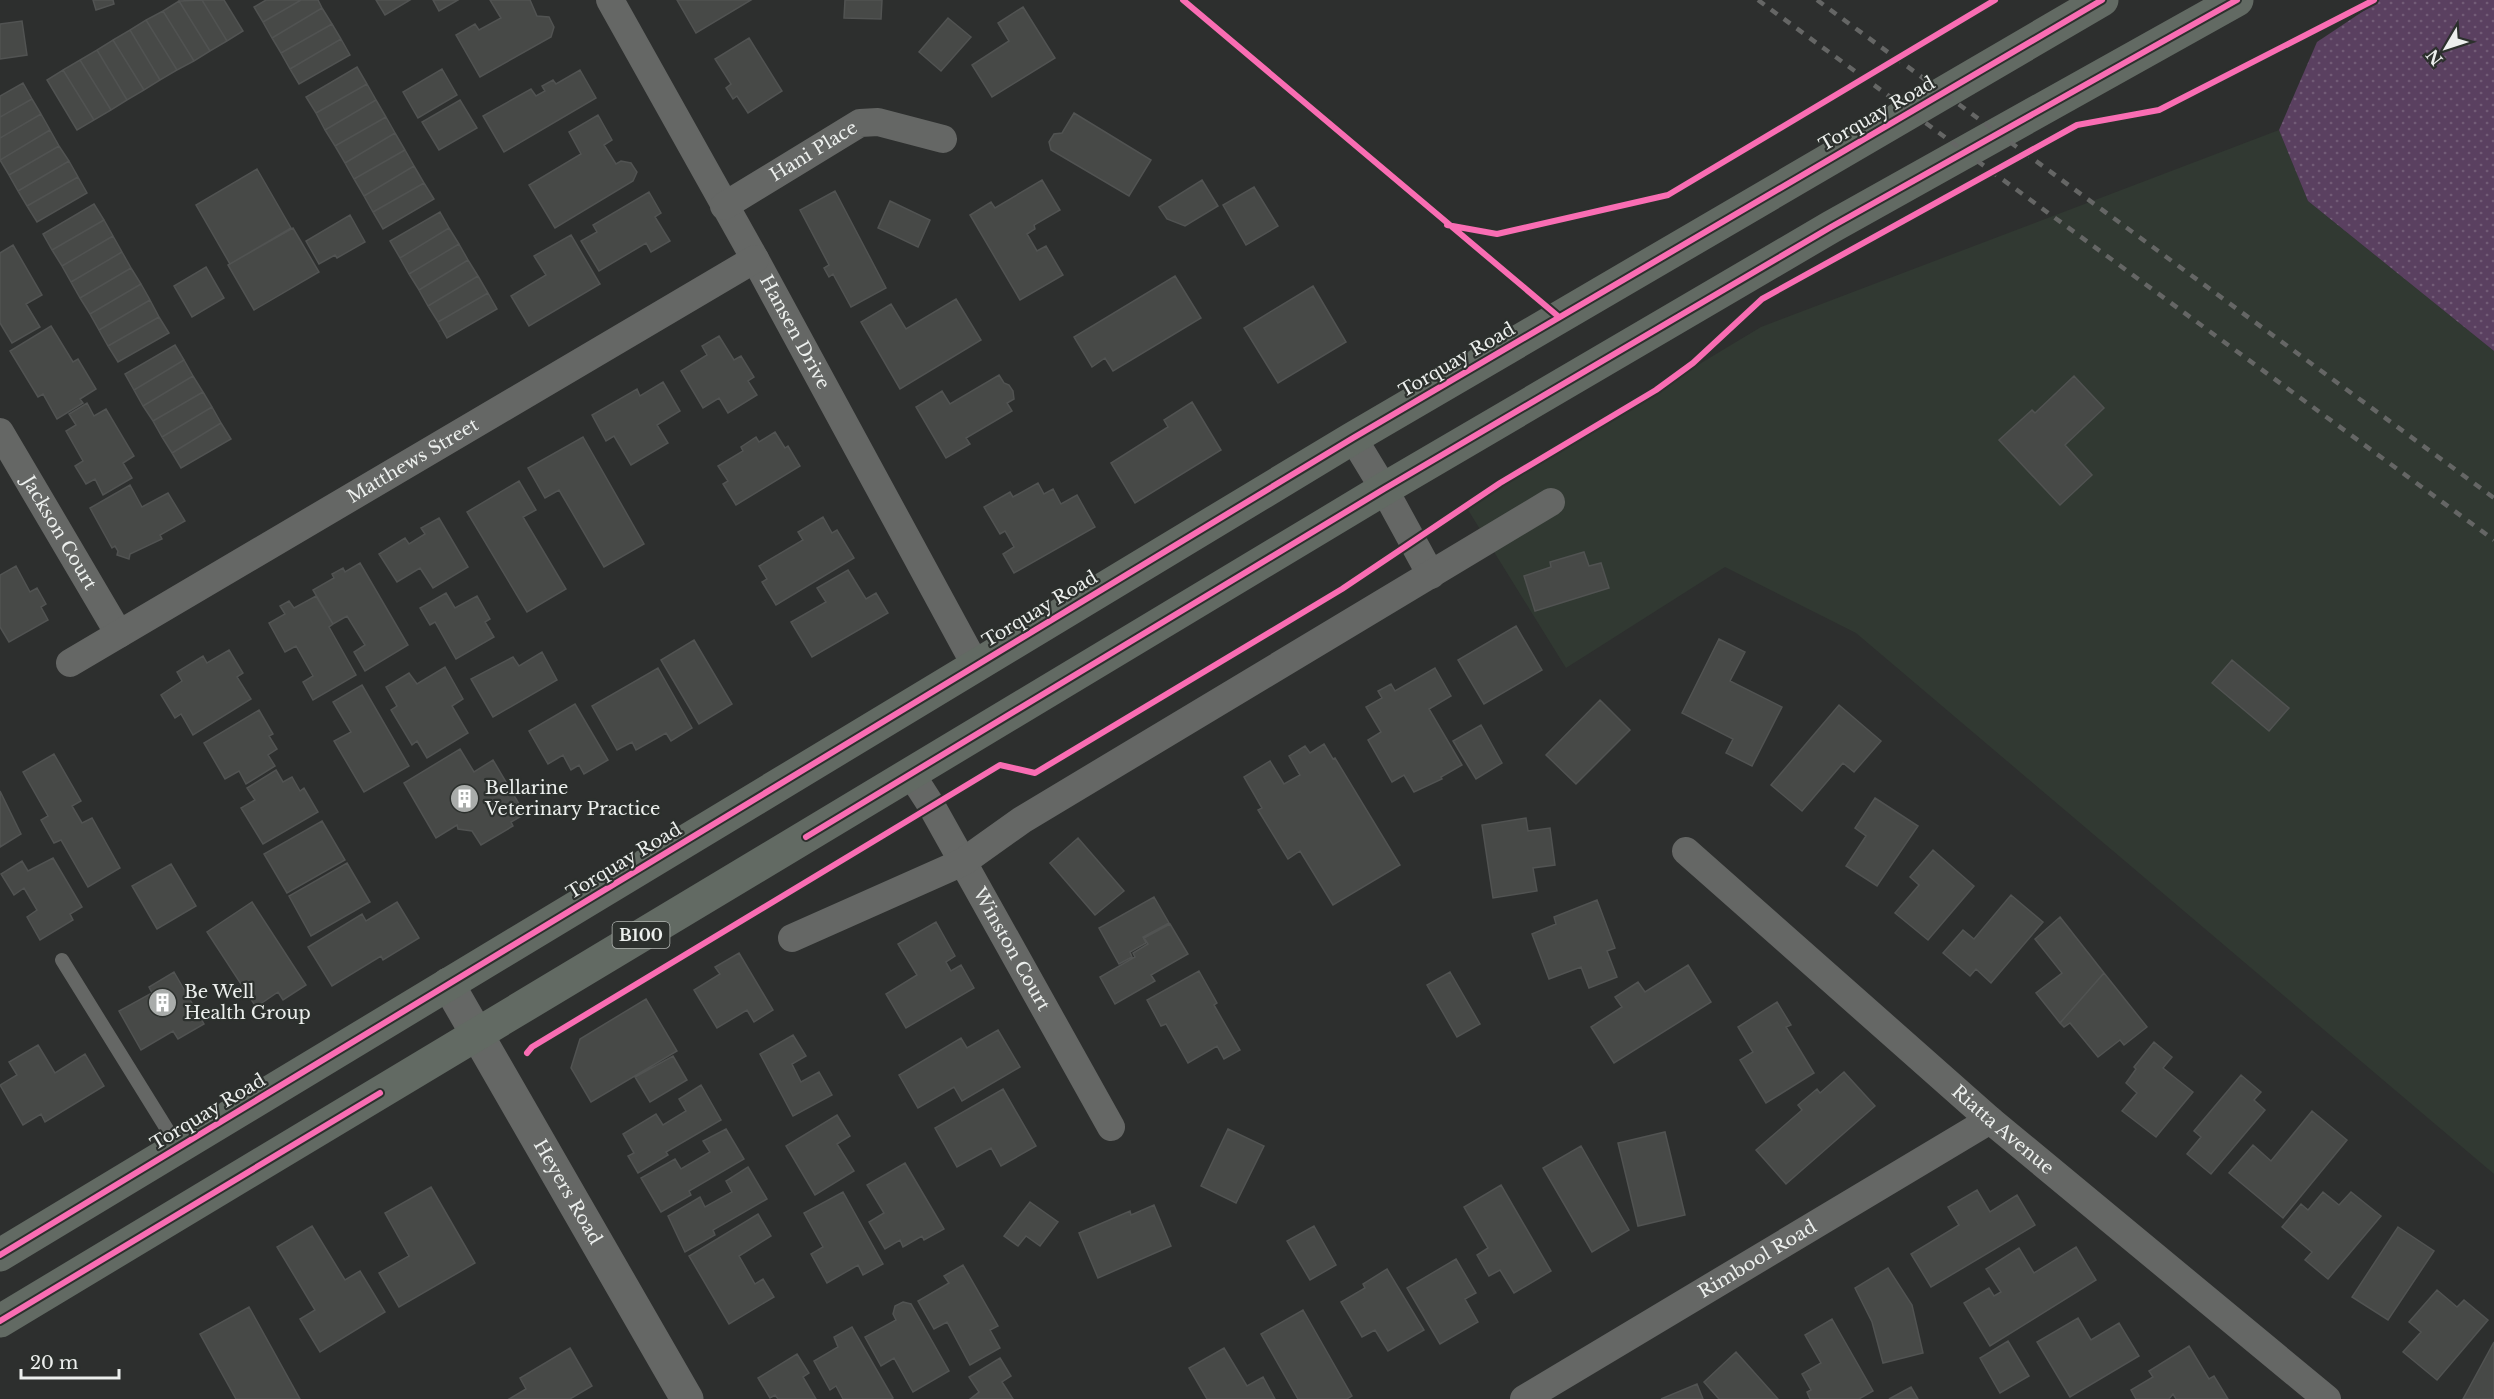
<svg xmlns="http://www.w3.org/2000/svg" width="2494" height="1399" font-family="'Libre Baskerville',serif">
	<defs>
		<pattern id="green-dots" width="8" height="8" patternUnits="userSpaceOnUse" patternTransform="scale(1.5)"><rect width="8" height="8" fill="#5a4060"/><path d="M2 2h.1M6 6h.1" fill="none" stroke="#725c77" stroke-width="1.8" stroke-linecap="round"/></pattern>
	</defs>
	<rect width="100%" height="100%" fill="#2d2f2e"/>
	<path fill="#313932" d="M2279,130L2308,201L2494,351V1174L1856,633L1725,567L1566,668L1465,505L1761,327Z"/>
	<path fill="url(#green-dots)" d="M2380,0H2494V351L2308,201L2279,130L2317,42Z"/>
	<path fill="#474947" stroke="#515352" stroke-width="1.5" d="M93,0H113L114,4L96,10Z
		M202,0L227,41L210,51L179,1Z
		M202,0H224L243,31L227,41Z
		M266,0H301L263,22L254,7Z
		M301,0H318L322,8L272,38L263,22Z
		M376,0H410L385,15Z
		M433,0H458L439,11Z
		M490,0H530L537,16L549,17L554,27L551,37L480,77L456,35L475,24L479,30L501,18Z
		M677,0H751L696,33Z
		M845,0H882L881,19L844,18Z
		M179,1L210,51L194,61L163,11Z
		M1023,7L1055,58L992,97L972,65L1009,41L998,23Z
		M322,8L332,24L281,53L272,38Z
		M163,11L194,61L177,70L146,20Z
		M948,18L971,37L941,71L919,52Z
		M146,20L177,70L160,80L130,30Z
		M22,21L27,55L0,59V24Z
		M332,24L341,39L290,69L281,53Z
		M130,30L160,80L144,90L113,40Z
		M749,38L782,91L748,113L737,96L733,99L726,88L731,84L715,59Z
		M341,39L350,55L299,84L290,69Z
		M113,40L144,90L127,100L97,50Z
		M97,50L127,100L111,110L80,60Z
		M80,60L111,110L94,120L63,70Z
		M357,67L367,84L316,113L306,97Z
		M442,69L457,95L418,118L403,92Z
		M63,70L94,120L77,130L47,80Z
		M580,70L596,98L504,152L483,116L531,89L536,96L545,91L542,86L553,80L556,84Z
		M23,83L32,99L0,117V96Z
		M367,84L376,100L325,130L316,113Z
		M32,99L41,114L0,138V117Z
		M376,100L386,117L335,146L325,130Z
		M460,100L477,128L439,150L422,122Z
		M1074,113L1151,160L1129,196L1051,150L1049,142L1054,134L1062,133Z
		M41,114L50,130L0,160V138Z
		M598,115L612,140L604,145L616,164L621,161L631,163L637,172L633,181L555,228L529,185L581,154L569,132Z
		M386,117L395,133L345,163L335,146Z
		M50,130L59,146L9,175L0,160Z
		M395,133L405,150L354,179L345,163Z
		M59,146L69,161L18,191L9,175Z
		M405,150L414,166L364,196L354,179Z
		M69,161L78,177L27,206L18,191Z
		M414,166L424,183L373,212L364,196Z
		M257,169L291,228L230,264L196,205Z
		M78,177L87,193L37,222L27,206Z
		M1042,180L1060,210L1034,225L1035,229L1027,234L1037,251L1046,246L1063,275L1020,300L970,215L991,202L995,208Z
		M1202,180L1218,206L1185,226L1167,219L1159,207Z
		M424,183L434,199L383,229L373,212Z
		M1254,187L1278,226L1246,245L1223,205Z
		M835,191L886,288L851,307L833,274L829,277L824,268L829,265L800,210Z
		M649,192L661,213L655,217L670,241L651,252L646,243L599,271L581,241L597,232L593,225Z
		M890,201L930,220L918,247L878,228Z
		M94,204L104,220L52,250L43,234Z
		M440,212L449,228L400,258L390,241Z
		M350,215L365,242L337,258L335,255L319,264L306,241Z
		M104,220L113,236L62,266L52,250Z
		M293,228L319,272L254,310L228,265Z
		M449,228L459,244L409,274L400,258Z
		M571,235L600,284L529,326L511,296L546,275L534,256Z
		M113,236L122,252L71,282L62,266Z
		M459,244L468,260L419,290L409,274Z
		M13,245L42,295L26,304L40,327L12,343L0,323V253Z
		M122,252L131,268L80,298L71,282Z
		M468,260L478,276L428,306L419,290Z
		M206,267L224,298L192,317L174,286Z
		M131,268L141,284L90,314L80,298Z
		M478,276L488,293L438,322L428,306Z
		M1175,276L1201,318L1113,371L1105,358L1092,367L1074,337Z
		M141,284L150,300L99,330L90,314Z
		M1313,286L1346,342L1278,383L1244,328Z
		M488,293L497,309L447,338L438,322Z
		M956,299L981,340L900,389L861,322L891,304L906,329Z
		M150,300L159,317L108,346L99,330Z
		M159,317L169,333L118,362L108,346Z
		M51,326L73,362L78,359L96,389L80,399L83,403L57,419L43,394L38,397L10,351Z
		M719,336L734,360L741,356L754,377L748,381L757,395L728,413L719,398L703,408L681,371L707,355L702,346Z
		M175,345L184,360L134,390L125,374Z
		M184,360L193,376L143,406L134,390Z
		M999,375L1004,383L1009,385L1013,391L1014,399L1007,403L1012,411L966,438L970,444L946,458L916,407L942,391L950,404Z
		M193,376L203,392L153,421L143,406Z
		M2074,376L2104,408L2065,445L2092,475L2060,505L1999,440L2032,410L2035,413Z
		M663,382L680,411L657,425L668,443L631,465L614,436L606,441L592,415L637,389L640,396Z
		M203,392L212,407L162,437L153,421Z
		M1192,402L1221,450L1135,503L1111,463L1168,427L1164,420Z
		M87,403L94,416L106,409L134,456L123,463L132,478L103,495L95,479L86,484L75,466L83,461L66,431L76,425L69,414Z
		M212,407L221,423L172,453L162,437Z
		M221,423L231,439L181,468L172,453Z
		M775,432L785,448L788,446L800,466L736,505L723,484L728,481L718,466L743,451L741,447L756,437L759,442Z
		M583,437L644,544L604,567L559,490L545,498L528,468Z
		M519,481L536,510L523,517L566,589L527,612L467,512Z
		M1038,483L1044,494L1053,489L1061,504L1077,495L1095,527L1014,573L1003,554L1014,547L1005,531L1000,534L984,507L1010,492L1013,497Z
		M130,485L142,507L168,493L185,521L160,535L162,539L130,554L129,559L117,555L118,551L115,546L112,548L90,508Z
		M823,517L832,533L837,530L854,558L776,605L762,582L767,579L759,566L803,540L798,532Z
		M439,518L468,567L433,588L420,568L397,582L379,554L405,538L409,544L425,534L421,528Z
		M1584,552L1589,566L1601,563L1609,588L1535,611L1524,576L1551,567L1550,562Z
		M360,563L408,645L365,671L354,652L365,645L347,616L333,624L313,590L334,578L332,574L343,568L345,572Z
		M16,566L30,592L37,588L46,604L41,607L48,620L9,642L0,627V575Z
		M848,570L866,599L876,593L888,613L812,657L791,622L826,602L817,588Z
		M446,593L455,608L477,596L490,619L485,622L494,637L456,659L435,622L430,625L420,608Z
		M316,596L333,624L329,627L356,675L313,700L303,682L313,676L296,646L285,652L269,623L285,614L280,606L289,601L294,608Z
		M1516,626L1542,670L1484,704L1458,660Z
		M1719,639L1745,652L1730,681L1782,707L1752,766L1726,753L1733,739L1682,713Z
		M694,640L732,704L699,724L661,660Z
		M229,650L243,673L237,677L251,699L193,735L181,714L175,718L161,695L182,681L177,672L203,656L207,663Z
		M542,652L557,680L493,717L471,679L513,657L519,666Z
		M2232,660L2289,708L2269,731L2212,683Z
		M445,667L463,699L452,706L468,733L427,758L417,741L412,745L391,710L397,706L386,687L409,673L417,684Z
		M658,668L692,728L671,741L666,733L636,750L632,742L617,750L592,706Z
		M1435,668L1451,696L1429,709L1462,765L1441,777L1442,779L1414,792L1404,775L1392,782L1368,740L1381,732L1366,707L1382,698L1378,691L1391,684L1395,691Z
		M362,685L409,766L364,792L334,741L351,732L333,702Z
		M1600,700L1630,730L1576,784L1546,755Z
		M575,704L608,760L584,774L579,765L571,770L563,755L548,764L529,731Z
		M1839,705L1881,741L1854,772L1843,763L1802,811L1771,785Z
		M259,710L273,734L269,736L277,749L268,755L275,766L246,784L239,771L225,779L204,743Z
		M1481,725L1502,763L1476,779L1453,741Z
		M1324,744L1333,759L1335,758L1400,865L1333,905L1300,851L1288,859L1258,810L1262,808L1244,777L1270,761L1284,784L1300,775L1289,756L1305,746L1310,753Z
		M460,749L474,772L493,760L525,814L511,822L513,826L481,845L472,831L458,829L457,825L436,838L404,783Z
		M54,754L81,801L72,806L82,823L92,818L120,868L88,887L61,840L54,843L41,820L48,816L23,772Z
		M276,770L283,782L292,777L300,791L304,788L318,812L263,844L241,808L255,800L247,788Z
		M0,791L21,834L0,847Z
		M1875,798L1918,826L1877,886L1846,866L1866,836L1855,828Z
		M1526,818L1528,831L1550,828L1555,865L1533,868L1537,891L1493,898L1482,825Z
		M322,821L345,860L287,893L264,854Z
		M1078,838L1124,891L1095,915L1050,863Z
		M1933,850L1974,886L1928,940L1895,913L1919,885L1910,877Z
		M53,858L82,907L70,914L73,920L40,940L27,917L37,910L24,888L14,895L1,874L22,861L28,871Z
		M347,863L370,902L311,936L289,896Z
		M171,864L196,906L157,929L132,886Z
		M2011,895L2043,922L1991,983L1976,969L1970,976L1943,953L1963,930L1974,939Z
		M1154,897L1169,923L1143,937L1146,943L1130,952L1132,957L1119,964L1099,928Z
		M1597,900L1615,948L1607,951L1617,977L1589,988L1581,967L1549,979L1532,934L1556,924L1554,917Z
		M252,902L306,985L283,1000L278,992L256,1007L207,932Z
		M397,902L419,938L383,960L381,956L332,986L308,947L362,914L366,921Z
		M2060,917L2104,973L2060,1023L2036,993L2062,973L2035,939Z
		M936,922L955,956L946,962L951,971L961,965L974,988L906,1028L886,994L917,975L898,944Z
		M1170,924L1188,954L1151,975L1155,981L1115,1004L1100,977L1135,957L1133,953L1148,944L1144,938Z
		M739,953L773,1010L754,1022L747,1010L717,1028L694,990L720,974L715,967Z
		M1688,965L1711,1002L1614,1063L1591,1027L1622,1007L1615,997L1638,982L1645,992Z
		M1199,971L1217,1003L1214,1005L1240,1050L1224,1059L1217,1046L1188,1063L1166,1024L1161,1026L1147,1000Z
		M174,972L204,1024L178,1039L173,1031L141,1050L119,1011L152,993L149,987Z
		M1450,972L1480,1024L1457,1037L1427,985Z
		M2104,973L2147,1027L2124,1045L2120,1040L2098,1057L2070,1023L2064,1027L2060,1023Z
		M646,999L677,1051L591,1102L571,1068L580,1039Z
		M1777,1002L1791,1025L1786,1027L1814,1073L1766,1103L1740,1060L1753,1052L1738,1027Z
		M998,1030L1020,1067L962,1101L954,1087L918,1108L899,1075L961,1038L967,1048Z
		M793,1035L806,1056L792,1064L801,1082L819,1072L832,1095L793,1116L760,1054Z
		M2154,1042L2172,1057L2163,1068L2193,1092L2156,1137L2122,1111L2137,1093L2126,1083L2136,1069L2134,1067Z
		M38,1045L55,1073L85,1054L104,1086L45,1122L41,1114L23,1125L0,1085L17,1075L9,1062Z
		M673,1056L687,1080L650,1102L635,1077Z
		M1844,1072L1875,1106L1786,1184L1756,1150L1802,1110L1798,1105L1817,1089L1820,1093Z
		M2241,1075L2261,1092L2254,1100L2265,1110L2211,1174L2187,1154L2201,1137L2194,1131Z
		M701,1085L721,1120L666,1152L668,1155L638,1173L628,1156L634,1153L623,1134L656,1114L663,1125L686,1111L679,1099Z
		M1003,1089L1036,1146L1001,1166L991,1148L957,1167L935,1128Z
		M2312,1111L2347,1140L2283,1218L2229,1173L2253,1145L2271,1161Z
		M837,1115L850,1136L837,1144L854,1171L815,1195L786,1146Z
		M726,1129L744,1159L689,1191L691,1195L661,1212L641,1178L675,1159L681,1169L710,1152L703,1141Z
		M1228,1129L1264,1146L1236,1203L1201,1186Z
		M1665,1132L1685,1215L1638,1226L1618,1143Z
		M1581,1146L1629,1230L1592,1252L1543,1168Z
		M905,1163L944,1229L924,1240L922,1236L903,1247L900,1240L885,1249L869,1222L884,1213L867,1185Z
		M748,1167L767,1199L713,1230L715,1235L685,1252L668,1216L700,1197L705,1207L732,1192L726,1181Z
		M1501,1185L1551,1271L1514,1293L1500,1270L1489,1276L1477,1255L1488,1248L1464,1207Z
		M431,1187L475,1263L399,1307L379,1273L409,1256L385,1213Z
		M1977,1190L1990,1212L2017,1195L2035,1225L1931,1287L1911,1254L1959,1225L1948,1207Z
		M843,1192L883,1264L863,1275L858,1265L827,1283L811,1254L823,1247L804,1213Z
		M2323,1192L2339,1205L2351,1192L2381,1216L2328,1279L2305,1260L2312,1252L2282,1227L2301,1204L2308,1210Z
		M1030,1202L1058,1222L1040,1246L1026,1236L1018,1246L1004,1236Z
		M1154,1205L1171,1246L1098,1278L1079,1233L1130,1211L1131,1215Z
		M758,1214L771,1236L739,1256L755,1284L763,1279L774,1297L729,1324L689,1256Z
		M312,1226L345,1280L360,1271L385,1312L320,1352L300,1319L315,1310L277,1247Z
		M1314,1226L1336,1265L1310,1280L1287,1241Z
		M2398,1227L2434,1251L2388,1320L2352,1297Z
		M2076,1247L2096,1280L1990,1346L1964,1303L1989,1288L1994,1296L2001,1292L1986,1269L2019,1248L2034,1273Z
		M1456,1259L1476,1293L1465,1299L1478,1322L1440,1344L1407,1288Z
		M963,1265L998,1326L990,1330L1000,1348L970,1365L947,1322L934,1329L918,1301L949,1283L944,1276Z
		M1888,1268L1912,1305L1923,1353L1883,1363L1872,1322L1855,1288Z
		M1387,1269L1424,1330L1388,1351L1375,1330L1362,1337L1341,1302L1365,1288L1363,1284Z
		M2437,1290L2457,1307L2464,1300L2488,1320L2437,1380L2403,1352L2421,1332L2409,1322Z
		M903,1302L911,1304L949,1371L913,1392L894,1358L881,1366L865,1337L896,1320L893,1314L895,1306Z
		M249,1307L300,1399H236L200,1334Z
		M1303,1310L1352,1396L1347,1399H1298L1261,1334Z
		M2078,1318L2091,1340L2119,1323L2139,1356L2070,1397L2037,1342Z
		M1832,1319L1873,1391L1859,1399H1810L1807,1392L1811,1390L1802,1374L1821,1363L1805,1335Z
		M852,1327L893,1398L891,1399H843L836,1386L830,1390L814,1361L838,1347L834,1337Z
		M2008,1341L2029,1376L2000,1393L1980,1358Z
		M2494,1342V1399H2463Z
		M2189,1346L2209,1379L2214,1376L2228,1399H2176L2173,1394L2169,1399H2136L2131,1390L2153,1377L2149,1371Z
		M570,1348L592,1386L570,1399H509L526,1389L520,1378Z
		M1224,1348L1247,1386L1263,1377L1275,1399H1207L1189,1368Z
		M1736,1352L1778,1399H1719L1704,1382Z
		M797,1354L809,1373L803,1377L816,1399H778L775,1395L770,1398L758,1378Z
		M1000,1358L1011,1376L1002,1382L1013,1399H970L979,1392L969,1377Z
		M1697,1384L1703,1399H1661Z
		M1911,1387L1918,1399H1889Z"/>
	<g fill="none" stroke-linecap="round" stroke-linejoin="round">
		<path stroke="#656765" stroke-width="14" d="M62,960L178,1147"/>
		<g stroke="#656765" stroke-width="28">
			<path id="s1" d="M610,0L755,259L976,666"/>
			<path id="s2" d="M724,206L860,123L878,122L943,139"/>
			<path id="s3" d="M0,432L119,634"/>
			<path d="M1353,438L1384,489L1431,575"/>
			<path id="s4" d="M70,663L755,259"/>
			<path id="s5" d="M911,774L931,805L1111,1127"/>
			<path id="s6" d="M1686,851L1990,1120L2327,1399"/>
			<path d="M792,938L963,862L1022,820L1551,502"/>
			<path id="s7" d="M1524,1399L1990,1120"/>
		</g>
		<path stroke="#656765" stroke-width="33" id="s8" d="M448,984L687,1399"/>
		<path stroke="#626a63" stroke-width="33" d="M0,1255L1353,438L2102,0
			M0,1321L1384,489L1831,227L2237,0"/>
		<path stroke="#656665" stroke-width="4.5" stroke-dasharray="8 8" stroke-linecap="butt" d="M1758,0L2494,540
			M1817,0L2494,498"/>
		<defs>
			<path id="cycleway" d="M1183,0L1559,317
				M1447,225L1497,234L1668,195L1995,0
				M806,837L1384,489L1831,227L2237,0
				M527,1053L532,1047L1000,765L1035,773L1342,589L1500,483L1656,390L1693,363L1762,299L2077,125L2159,110L2374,0
				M0,1255L1353,438L2102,0
				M0,1321L380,1093"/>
		</defs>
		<use href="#cycleway" stroke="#2c302d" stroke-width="10"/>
		<use href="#cycleway" stroke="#f96db3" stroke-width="6"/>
	</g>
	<defs>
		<symbol id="building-disc" viewBox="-11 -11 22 22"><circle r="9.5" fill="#a9acaa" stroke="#2c302d"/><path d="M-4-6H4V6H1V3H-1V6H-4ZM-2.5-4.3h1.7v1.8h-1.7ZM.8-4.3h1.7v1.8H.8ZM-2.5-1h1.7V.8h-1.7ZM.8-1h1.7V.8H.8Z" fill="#fff"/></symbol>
	</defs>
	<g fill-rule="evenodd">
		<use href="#building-disc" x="448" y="782" width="33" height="33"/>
		<use href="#building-disc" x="146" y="986" width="33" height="33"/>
	</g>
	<g text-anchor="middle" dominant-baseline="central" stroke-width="4.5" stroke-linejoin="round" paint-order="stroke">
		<rect fill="#2c302d" stroke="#b2b6b3" stroke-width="1.5" x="612.5" y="922" width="57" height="26" rx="4.5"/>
		<g font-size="16" font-weight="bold" fill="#ecefed">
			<text x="641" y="935">B100</text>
		</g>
		<g font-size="18" fill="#ecefed" stroke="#2c302d">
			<text transform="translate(1877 114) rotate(-30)">Torquay Road</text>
			<text stroke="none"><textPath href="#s2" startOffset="105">Hani Place</textPath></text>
			<text stroke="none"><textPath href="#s1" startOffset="380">Hansen Drive</textPath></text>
			<text transform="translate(1457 360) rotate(-30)">Torquay Road</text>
			<text stroke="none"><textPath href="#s4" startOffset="398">Matthews Street</textPath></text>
			<text stroke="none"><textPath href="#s3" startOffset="117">Jackson Court</textPath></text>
			<text transform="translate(1040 609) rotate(-31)">Torquay Road</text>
			<text transform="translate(624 861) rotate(-31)">Torquay Road</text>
			<text stroke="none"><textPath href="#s5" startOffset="202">Winston Court</textPath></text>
			<text transform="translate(208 1112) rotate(-31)">Torquay Road</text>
			<text stroke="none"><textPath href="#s6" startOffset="422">Riatta Avenue</textPath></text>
			<text stroke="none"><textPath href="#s8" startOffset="240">Heyers Road</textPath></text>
			<text stroke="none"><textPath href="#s7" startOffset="272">Rimbool Road</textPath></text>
		</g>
		<g font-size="18" fill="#ecefed" stroke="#2c302d" text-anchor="start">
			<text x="485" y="788">Bellarine<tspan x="485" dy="21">Veterinary Practice</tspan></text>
			<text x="184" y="992">Be Well<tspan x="184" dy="21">Health Group</tspan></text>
		</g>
	</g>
	<g transform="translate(2446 48) rotate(231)" stroke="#2c302d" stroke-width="4.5" paint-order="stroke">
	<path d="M0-4.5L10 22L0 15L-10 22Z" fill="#ecefed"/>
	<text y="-9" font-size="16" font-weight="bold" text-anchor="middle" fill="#ecefed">N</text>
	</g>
	<path d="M21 1369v9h98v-9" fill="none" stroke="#ecefed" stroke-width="3"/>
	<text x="30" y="1369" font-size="18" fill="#ecefed" stroke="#2c302d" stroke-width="4.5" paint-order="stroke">20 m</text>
</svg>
